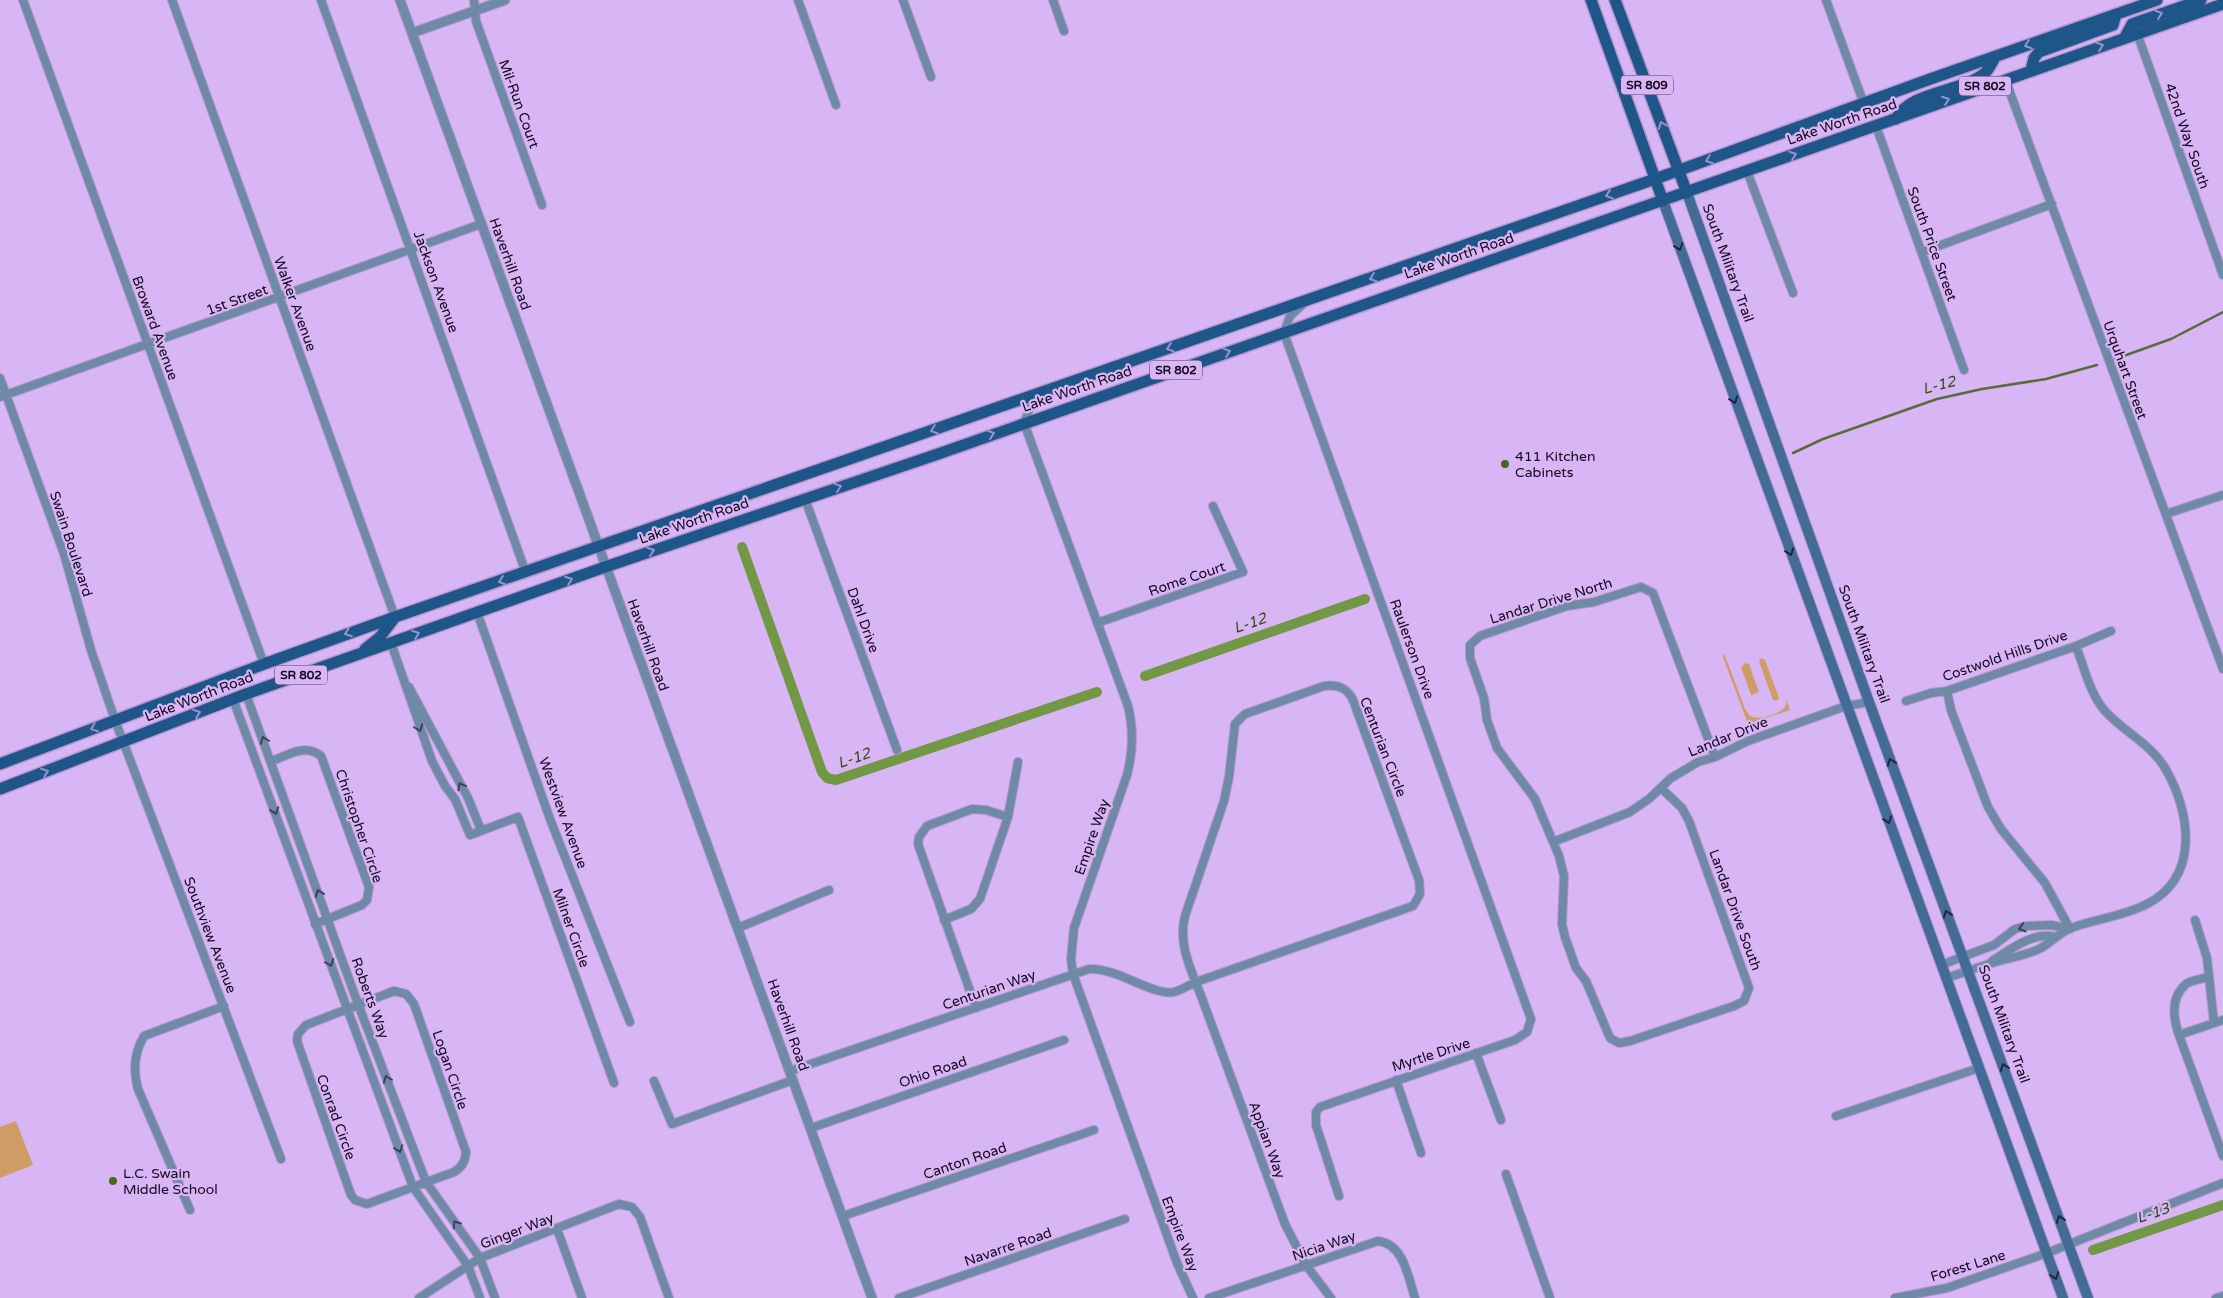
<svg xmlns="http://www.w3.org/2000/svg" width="2223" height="1298" font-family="'Varela Round',sans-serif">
	<rect width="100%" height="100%" fill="#d8b5f4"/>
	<path fill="#ce9d65" d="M1724,653L1745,709L1750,716C1760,721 1780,714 1786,706V699L1790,710L1748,724L1723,657Z
		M1761,658L1765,660L1779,698L1777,701L1773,700L1759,661Z
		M1746,663L1749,664L1759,692L1751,695L1741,667Z
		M16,1121L33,1165L0,1178V1127Z"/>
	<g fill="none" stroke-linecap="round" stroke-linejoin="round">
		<path stroke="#566c39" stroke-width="2.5" d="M2115,359L2171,339L2223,312
			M1793,453L1823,439L1937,399L1982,389L2046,379L2097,365"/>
		<path stroke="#729845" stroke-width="10" d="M742,547L822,772L827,778L836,780L1097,692
			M1145,676L1365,599
			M2093,1250L2223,1205"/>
		<defs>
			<path id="minor" d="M23,0L264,664
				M172,0L395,617
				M321,0L526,573
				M474,0L476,21L542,205
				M798,0L836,105
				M903,0L931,77
				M1053,0L1064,31
				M1826,0L1864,104
				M2137,33L2223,275
				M2005,79L2223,669
				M1876,126L1964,370
				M1747,171L1793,293
				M1922,252L2052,204
				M1304,303L1290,316L1284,333L1531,1019L1527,1032L1515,1040L1320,1107L1316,1112V1125L1339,1196
				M0,378L64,554L91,650L115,720L281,1159
				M1044,394L1031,405L1024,423L1128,706C1134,730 1133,752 1127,775L1074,928L1071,959L1073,974L1177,1263L1193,1298
				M0,397L481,224
				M805,499L897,750
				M2166,514L2223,495
				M477,612L550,819L630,1022
				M1097,623L1243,572L1213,506
				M391,643L432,761L445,786L455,799L470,835L518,817L614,1083
				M409,687L468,798L481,830
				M1947,691L1951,710L1988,807L2001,829L2045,883L2070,929
				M246,694L358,1004L426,1182L480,1258L495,1298
				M233,699L413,1187L468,1266L480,1298
				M1906,701L1931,693L1947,691L2076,646L2111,631
				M272,761C288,755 306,743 321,756L369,887L367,900L362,905L315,924
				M1661,788L1682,808L1689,821L1749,988L1744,1001L1734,1006L1630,1041L1619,1043L1610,1038L1586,981L1576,968L1565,937L1562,924L1564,876L1559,856L1535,799L1497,748L1487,720L1484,698L1470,658V645L1480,636L1567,606L1594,602L1641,587L1653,593L1715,757
				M1553,842L1630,812L1650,798L1671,778L1698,762L1715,757L1748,741L1846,706L1869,702
				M944,920L971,909L980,899L1008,817L1018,762
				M2195,920L2207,958L2214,1023
				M738,928L829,890
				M1992,961C2009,950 2034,931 2055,937
				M1941,965L1994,945L2015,929L2026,926L2051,925L2070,929
				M1946,978C1960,974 1972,969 1986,965C2002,959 2020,957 2037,950C2049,945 2058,933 2071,928C2096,919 2124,916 2147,904C2200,877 2191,812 2165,768C2151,744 2124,732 2105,711C2090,694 2084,667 2076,646
				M394,991L406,994L414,1004L466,1152C465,1162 462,1167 454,1172L367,1204L355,1200L351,1195L297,1041L298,1034L306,1025Z
				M976,1008L918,844L919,837L927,826L972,809L986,810L1008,817
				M2223,1020L2179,1035L2223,1156
				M2179,1035C2173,1018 2170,998 2186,984C2191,980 2202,979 2208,977
				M1476,1053L1501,1120
				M790,1071L1089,969C1116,967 1155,997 1174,992C1182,990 1189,985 1196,982L1413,906L1420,894L1419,880L1353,700C1347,688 1338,684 1324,686L1245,714L1235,724L1229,777L1224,801L1185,916C1178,943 1190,968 1200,993L1285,1224L1306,1265L1331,1298
				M1396,1080L1421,1153
				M654,1081L672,1124L793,1080
				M1836,1116L1979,1068
				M811,1128L1064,1040
				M1506,1174L1550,1298
				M190,1210L138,1089C133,1069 134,1054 144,1036L224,1006
				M843,1216L1094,1130
				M557,1229L582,1298
				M419,1298L480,1258L619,1204L632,1207L640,1217L669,1298
				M899,1298L1125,1219
				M1209,1298L1378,1241C1404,1244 1408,1277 1415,1298
				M1895,1298L1947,1288L2047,1253L2223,1183
				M2216,1298L2223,1296"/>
			<path id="tertiary" d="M400,0L872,1298
				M412,33L505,0"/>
			<path id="secondary" d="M1687,193L1869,702L2088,1298
				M1663,201L2063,1298"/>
			<path id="primary" d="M1591,0L1663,201
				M1615,0L1687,193
				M2125,37L2132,24L2201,0
				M2031,70L2034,58L2039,52L2113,25L2116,14
				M1896,119C1909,91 1963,92 1985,73C1990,68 1992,62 1996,56
				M365,649L380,637L395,617
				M0,764L264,664L395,617L1655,179L1933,78L2157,0
				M0,789L246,694L605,567L938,454L2223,4"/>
		</defs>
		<use href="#minor" stroke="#b596cd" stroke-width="10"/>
		<use href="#tertiary" stroke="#b596cd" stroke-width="11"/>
		<use href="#secondary" stroke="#b596cd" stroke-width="12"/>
		<use href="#primary" stroke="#b596cd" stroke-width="14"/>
		<use href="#minor" stroke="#6e8aa7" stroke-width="8"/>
		<use href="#tertiary" stroke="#6e8aa7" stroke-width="9"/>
		<use href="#secondary" stroke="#426c96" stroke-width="10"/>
		<use href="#primary" stroke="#1e5689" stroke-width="11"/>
	</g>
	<defs><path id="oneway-chevron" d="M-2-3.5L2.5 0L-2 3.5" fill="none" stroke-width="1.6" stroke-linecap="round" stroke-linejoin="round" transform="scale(1.25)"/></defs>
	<g stroke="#9794cf">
		<use href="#oneway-chevron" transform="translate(2159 14) rotate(-19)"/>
		<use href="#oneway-chevron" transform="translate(2028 45) rotate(161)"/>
		<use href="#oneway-chevron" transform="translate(2100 46) rotate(-19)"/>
		<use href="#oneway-chevron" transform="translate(1946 100) rotate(-20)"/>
		<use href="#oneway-chevron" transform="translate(1662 125) rotate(-111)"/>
		<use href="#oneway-chevron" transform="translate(1793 155) rotate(-19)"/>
		<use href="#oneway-chevron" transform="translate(1709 160) rotate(160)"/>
		<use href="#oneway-chevron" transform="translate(1609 195) rotate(161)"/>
		<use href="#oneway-chevron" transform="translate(1373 278) rotate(161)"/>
		<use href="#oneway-chevron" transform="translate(1170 348) rotate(161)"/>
		<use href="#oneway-chevron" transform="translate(1227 352) rotate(-19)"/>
		<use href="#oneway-chevron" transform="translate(934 430) rotate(161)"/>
		<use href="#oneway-chevron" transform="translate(991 434) rotate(-19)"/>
		<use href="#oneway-chevron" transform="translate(838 487) rotate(-19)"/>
		<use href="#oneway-chevron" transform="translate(651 551) rotate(-19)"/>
		<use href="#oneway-chevron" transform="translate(569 580) rotate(-20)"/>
		<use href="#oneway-chevron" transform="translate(502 581) rotate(161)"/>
		<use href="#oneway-chevron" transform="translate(348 633) rotate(160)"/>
		<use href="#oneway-chevron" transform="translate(416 634) rotate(-20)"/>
		<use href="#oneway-chevron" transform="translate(197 713) rotate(-21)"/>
		<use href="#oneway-chevron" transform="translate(94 728) rotate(159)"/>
		<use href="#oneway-chevron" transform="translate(45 772) rotate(-21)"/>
	</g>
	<g stroke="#212541">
		<use href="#oneway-chevron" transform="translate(1679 247) rotate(70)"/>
		<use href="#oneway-chevron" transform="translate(1734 400) rotate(70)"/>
		<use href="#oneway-chevron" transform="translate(1790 552) rotate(70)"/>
		<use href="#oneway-chevron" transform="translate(1891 762) rotate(-110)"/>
		<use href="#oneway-chevron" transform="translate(1888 820) rotate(70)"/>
		<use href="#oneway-chevron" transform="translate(1947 914) rotate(-110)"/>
		<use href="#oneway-chevron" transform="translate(2004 1067) rotate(-110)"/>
		<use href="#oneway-chevron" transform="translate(2060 1219) rotate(-110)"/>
		<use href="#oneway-chevron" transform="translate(2055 1276) rotate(70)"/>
	</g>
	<g stroke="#3c415b">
		<use href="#oneway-chevron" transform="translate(419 728) rotate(69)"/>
		<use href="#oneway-chevron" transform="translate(264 740) rotate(-111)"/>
		<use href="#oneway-chevron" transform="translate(461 786) rotate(-119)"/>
		<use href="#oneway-chevron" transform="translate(275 811) rotate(70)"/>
		<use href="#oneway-chevron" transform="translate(319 893) rotate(-110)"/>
		<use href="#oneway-chevron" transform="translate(2022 928) rotate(164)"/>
		<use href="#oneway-chevron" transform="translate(330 963) rotate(69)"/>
		<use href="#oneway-chevron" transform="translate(387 1079) rotate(-111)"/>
		<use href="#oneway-chevron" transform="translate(399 1149) rotate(70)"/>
		<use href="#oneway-chevron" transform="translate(456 1224) rotate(-125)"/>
	</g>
	<g fill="#47671d" stroke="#d8b5f4" stroke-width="2">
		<circle cx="1505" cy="464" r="5"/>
		<circle cx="113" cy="1181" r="5"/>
	</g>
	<g text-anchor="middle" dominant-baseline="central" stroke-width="4.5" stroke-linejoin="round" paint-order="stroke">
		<g fill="#d8b5f4" stroke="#4e3a5d" stroke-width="1">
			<rect x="1621" y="75.5" width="52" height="19" rx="4"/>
			<rect x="1959" y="76.5" width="52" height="19" rx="4"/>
			<rect x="1150" y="360.5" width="52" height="19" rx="4"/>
			<rect x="275" y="665.5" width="52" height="19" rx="4"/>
		</g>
		<g font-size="12" font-weight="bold" fill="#13061c">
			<text x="1647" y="85">SR 809</text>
			<text x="1985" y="86">SR 802</text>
			<text x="1176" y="370">SR 802</text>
			<text x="301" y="675">SR 802</text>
		</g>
		<g font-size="14" fill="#13061c" stroke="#d8b5f4">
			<text transform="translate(519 104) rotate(70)">Mil-Run Court</text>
			<text transform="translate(1842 122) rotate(-19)">Lake Worth Road</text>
			<text transform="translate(2187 136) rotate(71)">42nd Way South</text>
			<text transform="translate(1932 244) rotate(70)">South Price Street</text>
			<text transform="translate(1459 256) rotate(-19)">Lake Worth Road</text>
			<text transform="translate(1728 263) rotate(70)">South Military Trail</text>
			<text transform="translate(510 264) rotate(70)">Haverhill Road</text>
			<text transform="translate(436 282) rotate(70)">Jackson Avenue</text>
			<text transform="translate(237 300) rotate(-20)">1st Street</text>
			<text transform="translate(295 304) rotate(70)">Walker Avenue</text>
			<text transform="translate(155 328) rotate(70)">Broward Avenue</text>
			<text transform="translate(2125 370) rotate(70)">Urquhart Street</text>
			<text transform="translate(1077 389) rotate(-19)">Lake Worth Road</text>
			<text transform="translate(694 521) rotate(-19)">Lake Worth Road</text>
			<text transform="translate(71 544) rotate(72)">Swain Boulevard</text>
			<text transform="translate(1187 579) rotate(-19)">Rome Court</text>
			<text transform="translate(1551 601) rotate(-17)">Landar Drive North</text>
			<text transform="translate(863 620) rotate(70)">Dahl Drive</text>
			<text transform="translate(1864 644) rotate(70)">South Military Trail</text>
			<text transform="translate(648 645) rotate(70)">Haverhill Road</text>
			<text transform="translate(1412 649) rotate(70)">Raulerson Drive</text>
			<text transform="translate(2005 656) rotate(-19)">Costwold Hills Drive</text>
			<text transform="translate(199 697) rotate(-21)">Lake Worth Road</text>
			<text transform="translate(1728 737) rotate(-22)">Landar Drive</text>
			<text transform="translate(1383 747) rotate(69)">Centurian Circle</text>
			<text transform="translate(563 813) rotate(70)">Westview Avenue</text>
			<text transform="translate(359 826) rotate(71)">Christopher Circle</text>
			<text transform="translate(1092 837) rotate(-71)">Empire Way</text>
			<text transform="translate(1735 910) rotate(70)">Landar Drive South</text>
			<text transform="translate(571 928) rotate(70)">Milner Circle</text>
			<text transform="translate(210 935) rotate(69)">Southview Avenue</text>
			<text transform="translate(989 990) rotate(-19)">Centurian Way</text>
			<text transform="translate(370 998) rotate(70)">Roberts Way</text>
			<text transform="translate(2004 1024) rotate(70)">South Military Trail</text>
			<text transform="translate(788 1025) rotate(70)">Haverhill Road</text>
			<text transform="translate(1431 1055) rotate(-18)">Myrtle Drive</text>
			<text transform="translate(450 1070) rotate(71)">Logan Circle</text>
			<text transform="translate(933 1072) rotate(-19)">Ohio Road</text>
			<text transform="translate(336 1117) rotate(70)">Conrad Circle</text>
			<text transform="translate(1267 1140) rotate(70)">Appian Way</text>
			<text transform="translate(965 1161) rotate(-19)">Canton Road</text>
			<text transform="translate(517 1231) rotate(-21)">Ginger Way</text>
			<text transform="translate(1180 1234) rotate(69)">Empire Way</text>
			<text transform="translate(1324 1246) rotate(-19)">Nicia Way</text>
			<text transform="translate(1008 1247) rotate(-19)">Navarre Road</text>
			<text transform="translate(1968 1266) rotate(-17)">Forest Lane</text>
		</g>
		<g font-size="14" fill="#13061c" stroke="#d8b5f4" text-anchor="start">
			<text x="1515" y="456">411 Kitchen<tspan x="1515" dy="16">Cabinets</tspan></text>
			<text x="123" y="1173">L.C. Swain<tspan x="123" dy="16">Middle School</tspan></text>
		</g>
		<g font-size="15" font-style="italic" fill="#324c0f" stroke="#d8b5f4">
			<text transform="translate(1939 385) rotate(-14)">L-12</text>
			<text transform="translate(1250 623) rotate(-19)">L-12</text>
			<text transform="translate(854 758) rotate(-19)">L-12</text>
			<text transform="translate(2153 1213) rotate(-19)">L-13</text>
		</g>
	</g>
</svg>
